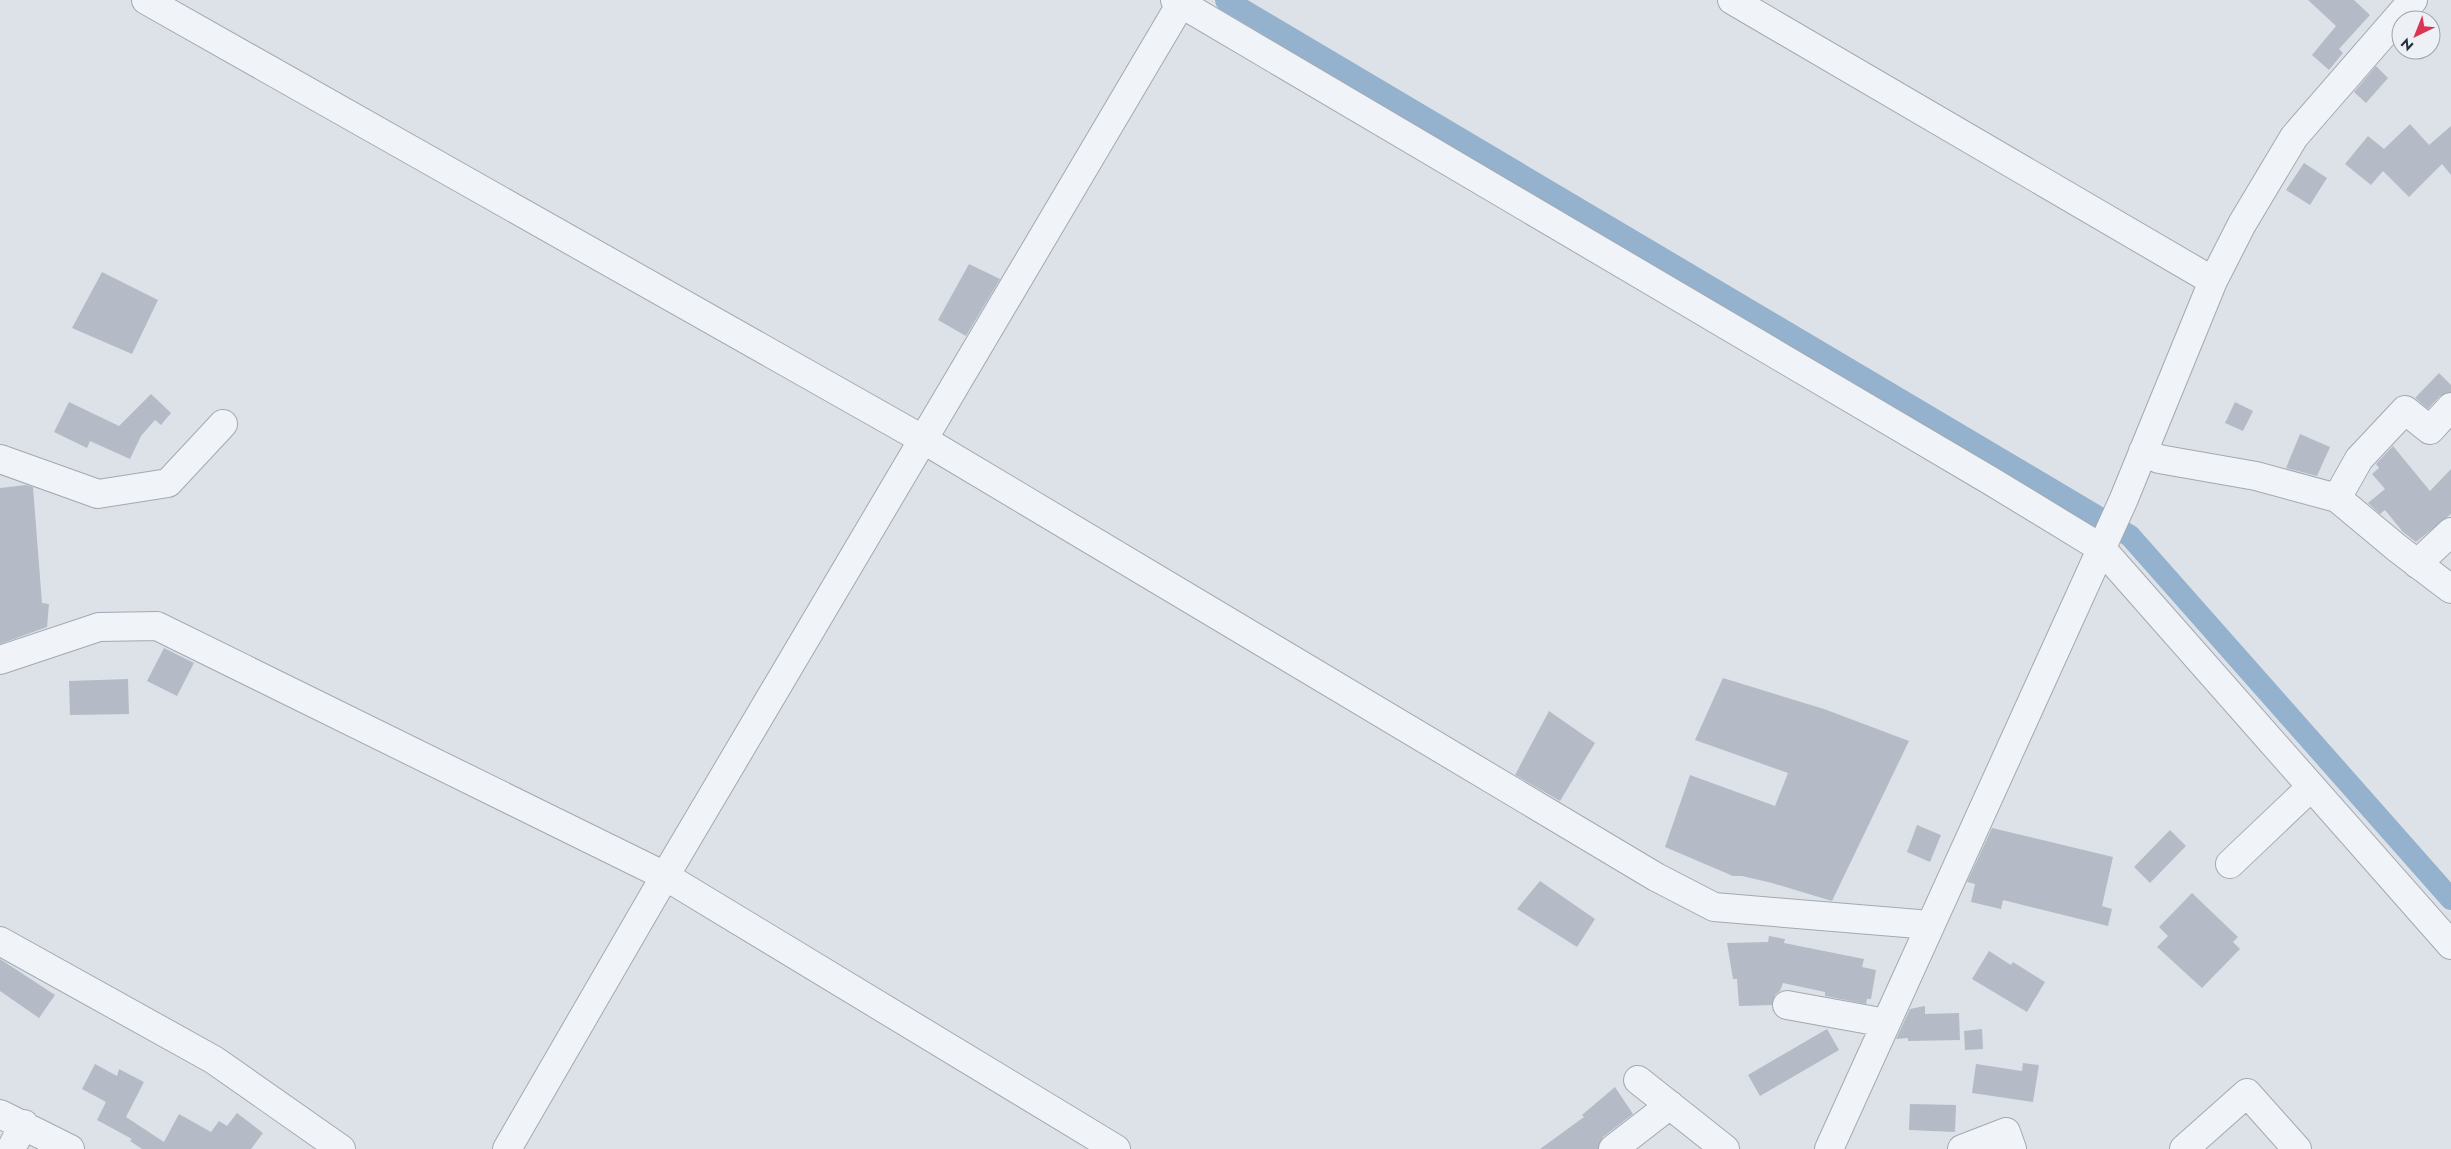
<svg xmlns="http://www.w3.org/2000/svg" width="2451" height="1149" font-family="Jost,sans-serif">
	<rect width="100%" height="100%" fill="#dde2e9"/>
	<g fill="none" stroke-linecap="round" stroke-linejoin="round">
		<path stroke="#94b2cd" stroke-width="22" d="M1226,0L2130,536L2451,899"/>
	</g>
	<path fill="#b4bbc6" d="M2308,0H2354L2370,15L2339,49L2343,53L2329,70L2312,55L2336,26Z
		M2376,66L2388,78L2366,103L2354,92Z
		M2410,124L2429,145L2451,126V175L2442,164L2409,197L2383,171L2371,185L2345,164L2368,136L2384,149Z
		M2304,163L2327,178L2310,205L2286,190Z
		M969,264L1000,279L966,336L938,320Z
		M102,272L158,300L132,354L72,328Z
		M2439,373L2451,385V392L2440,396L2428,409L2415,398Z
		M151,394L171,413L161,425L155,420L141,436L130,459L90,441L87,448L54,432L69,402L119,426Z
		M2235,402L2253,411L2243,431L2225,423Z
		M2300,434L2330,447L2317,476L2286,468Z
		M2393,446L2430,491L2451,469V514L2416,542L2403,532L2385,510L2380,514L2368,503L2385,489L2372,474L2379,468L2376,464Z
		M26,485L33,487L42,603L49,604L47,627L0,644V488Z
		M164,648L194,663L177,696L147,681Z
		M1723,678L1824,709L1909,741L1832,901L1772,883L1742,876H1733L1665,847L1690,775L1775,806L1788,773L1695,740Z
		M128,679L129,714L70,715L69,681Z
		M1549,711L1595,743L1560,801L1515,775Z
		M1917,825L1941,835L1930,862L1907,852Z
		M1992,828L2113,857L2102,906L2112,909L2108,926L2003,900L2001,909L1971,902L1975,884L1967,882Z
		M2170,830L2186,846L2150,883L2134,867Z
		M1540,881L1595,919L1577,947L1517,909Z
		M2192,893L2238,937L2233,942L2240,949L2202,988L2157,947L2168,936L2159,927Z
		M1769,936L1785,939L1784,943L1864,959L1862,967L1876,970L1871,999H1867L1866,1004L1825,996V992L1783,983L1780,991L1775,995L1772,1005L1739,1006L1737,979H1733L1727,943L1768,942Z
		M1989,951L2011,965L2013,962L2045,982L2027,1012L1972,979Z
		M0,959L55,995L39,1018L0,991Z
		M1925,1006V1014L1959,1013L1960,1040L1908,1041V1038L1896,1039L1910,1009Z
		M1827,1029L1839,1050L1760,1096L1748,1075Z
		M1982,1029L1983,1049L1965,1050L1964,1031Z
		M2023,1063L2039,1065L2033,1102L1972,1093L1976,1064L2022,1071Z
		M95,1064L117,1076L119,1069L144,1082L126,1117L164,1142L179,1114L211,1132L219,1121L227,1126L237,1113L263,1133L251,1149H142L130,1141L132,1139L97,1120L106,1102L82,1089Z
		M1615,1087L1633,1114L1603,1137L1598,1149H1540L1584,1117L1582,1115Z
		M1910,1104L1956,1105L1955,1132L1909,1130Z"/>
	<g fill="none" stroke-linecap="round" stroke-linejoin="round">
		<defs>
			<path id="minor" d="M146,0L924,440L1656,877L1714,907L1930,925
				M1175,0L1991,481L2101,548L2451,945
				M1732,0L2213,281
				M2143,451L2159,459L2256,476L2337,498L2397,548L2451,589
				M0,459L98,494L168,483L223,424
				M2337,498L2359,459L2405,410L2430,430L2451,407
				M2417,564L2451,532
				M0,660L99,627L157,626L665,876L1116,1149
				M2230,864L2311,787
				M0,941L214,1060L341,1149
				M1787,1005L1886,1023
				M1638,1080L1725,1149
				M0,1114L70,1149
				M11,1149L24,1124
				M507,1149L665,876L1183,0
				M1613,1149L1670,1105
				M1829,1149L2123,501L2213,281L2242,224L2294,137L2413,0
				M1962,1149L2006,1132L2012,1149
				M2184,1149L2247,1093L2297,1149"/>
		</defs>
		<use href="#minor" stroke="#a2a9b3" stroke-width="30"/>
		<use href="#minor" stroke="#f0f3f7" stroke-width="28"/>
	</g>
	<g transform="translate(2416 35) rotate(223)"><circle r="24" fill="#edf1f6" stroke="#9da4ae"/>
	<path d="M0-4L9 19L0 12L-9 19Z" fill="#dc3554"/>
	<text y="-8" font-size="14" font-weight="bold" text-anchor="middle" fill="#253041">N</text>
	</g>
</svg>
